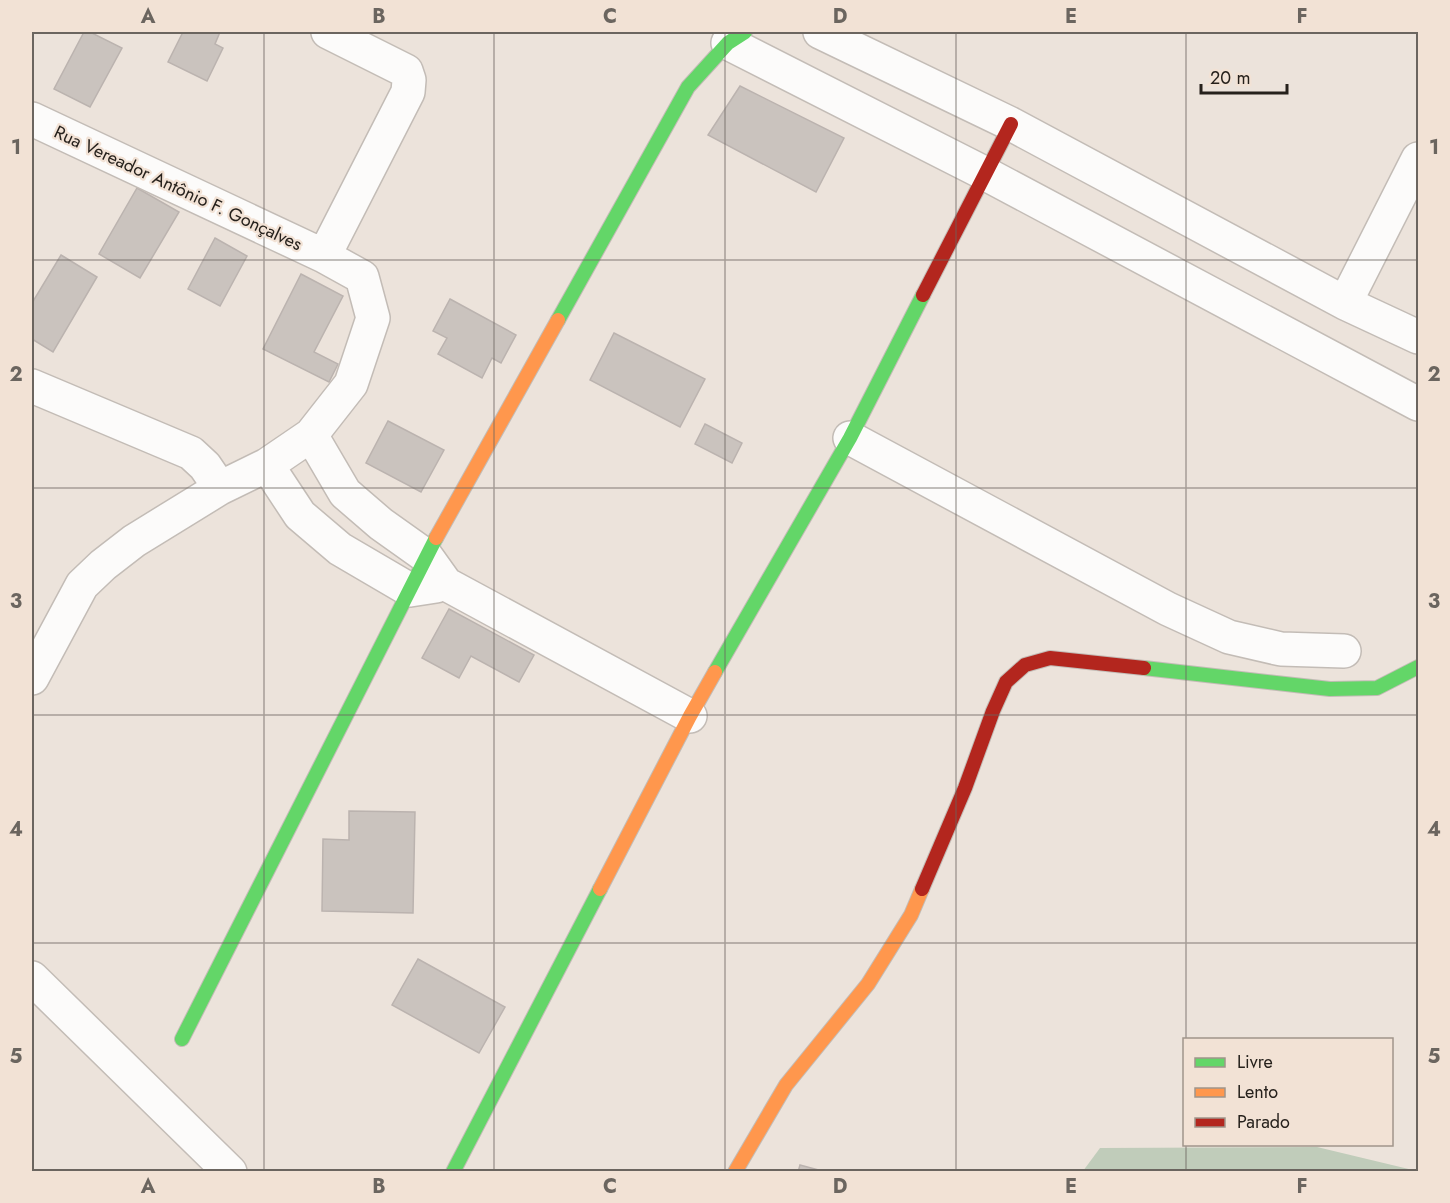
<svg xmlns="http://www.w3.org/2000/svg" width="1450" height="1203" font-family="Jost,sans-serif">
	<rect width="100%" height="100%" fill="#ece3db"/>
	<path fill="#c0ccba" d="M1317,1147L1417,1171H1083L1100,1148Z"/>
	<path fill="#cac3be" stroke="#bbb3af" stroke-width="1.5" d="M84,32H90L122,48L90,107L54,89Z
		M183,32H220L215,44L223,48L207,81L168,62Z
		M740,86L844,138L816,192L708,135Z
		M137,188L179,212L140,278L99,254Z
		M215,238L247,256L220,306L188,289Z
		M61,255L97,277L53,352L32,339V303Z
		M301,274L343,296L314,352L338,364L329,382L263,349Z
		M450,299L516,335L501,363L492,358L482,378L438,354L447,338L433,331Z
		M614,333L705,379L680,427L590,380Z
		M388,421L444,450L421,492L366,463Z
		M705,424L742,443L732,463L695,444Z
		M449,609L534,655L519,682L471,656L459,678L422,658Z
		M349,811L415,812L413,913L322,911L323,839L349,840Z
		M418,959L505,1007L479,1053L392,1005Z
		M800,1165L826,1172H798Z"/>
	<g fill="none" stroke-linecap="round" stroke-linejoin="round">
		<defs>
			<path id="street" d="M820,32L1011,124L1345,303L1418,337
				M728,43L986,174L1418,404
				M32,119L324,256L362,277L373,318L351,384L311,435L267,465L220,488L134,541L103,565L82,585L32,678
				M324,256L408,92L409,80L406,71L328,32
				M1345,303L1418,159
				M32,386L191,453L205,466L220,488
				M311,435L345,493L381,524L426,556L446,584L690,716
				M850,438L1168,609L1229,637L1281,649L1344,651
				M267,465L300,515L340,549L410,590L436,586
				M32,978L230,1172"/>
			<path id="fast" d="M558,320L688,87L728,43L745,32
				M1144,668L1330,689L1377,688L1418,667
				M715,672L850,438L923,295
				M182,1039L436,538
				M453,1172L600,889"/>
			<path id="slow" d="M436,538L558,320
				M600,889L690,716L715,672
				M735,1172L786,1085L868,984L911,915L922,889"/>
			<path id="jam" d="M923,295L1011,124
				M922,889L965,788L993,711L1006,682L1025,665L1050,658L1144,668"/>
		</defs>
		<use href="#street" stroke="#c3bcb6" stroke-width="36"/>
		<use href="#fast" stroke="#c3bcb6" stroke-width="16"/>
		<use href="#slow" stroke="#c3bcb6" stroke-width="16"/>
		<use href="#jam" stroke="#c3bcb6" stroke-width="16"/>
		<use href="#street" stroke="#fcfbfa" stroke-width="33"/>
		<use href="#fast" stroke="#63d668" stroke-width="14"/>
		<use href="#slow" stroke="#ff974d" stroke-width="14"/>
		<use href="#jam" stroke="#b3261e" stroke-width="14"/>
	</g>
	<path fill="none" stroke="#6b655f" stroke-width="1.5" stroke-opacity="0.55" d="M264,32V1172M494,32V1172M725,32V1172M956,32V1172M1186,32V1040M32,260H1418M32,488H1418M32,715H1418M32,943H1418M1186,1144V1172"/>
	<g text-anchor="middle" dominant-baseline="central" stroke-width="4.5" stroke-linejoin="round" paint-order="stroke">
		<g font-size="18" fill="#26211c" stroke="#f2e2d5">
			<text transform="translate(178 188) rotate(25)">Rua Vereador Antônio F. Gonçalves</text>
		</g>
	</g>
	<rect width="1450" height="1203" fill="none" stroke="#f2e2d5" stroke-width="66"/>
	<rect x="1183" y="1038" width="210" height="108" fill="#f2e2d5" stroke="#a0958b" stroke-width="1.5"/>
	<rect x="1195" y="1058" width="30" height="9" fill="#63d668" stroke="#a0958b" stroke-width="1.5"/>
	<text x="1237" y="1068" font-size="18" fill="#26211c">Livre</text>
	<rect x="1195" y="1088" width="30" height="9" fill="#ff974d" stroke="#a0958b" stroke-width="1.5"/>
	<text x="1237" y="1098" font-size="18" fill="#26211c">Lento</text>
	<rect x="1195" y="1118" width="30" height="9" fill="#b3261e" stroke="#a0958b" stroke-width="1.5"/>
	<text x="1237" y="1128" font-size="18" fill="#26211c">Parado</text>
	<path d="M1201 84v9h86v-9" fill="none" stroke="#26211c" stroke-width="3"/>
	<text x="1210" y="84" font-size="18" fill="#26211c" stroke="#f2e2d5" stroke-width="4.5" paint-order="stroke">20 m</text>
	<rect x="33" y="33" width="1384" height="1137" fill="none" stroke="#6b655f" stroke-width="2"/>
	<g font-size="20" text-anchor="middle" font-weight="bold" fill="#6b655f">
		<text x="148" y="23">A</text>
		<text x="379" y="23">B</text>
		<text x="610" y="23">C</text>
		<text x="840" y="23">D</text>
		<text x="1071" y="23">E</text>
		<text x="1302" y="23">F</text>
		<text x="16" y="154">1</text>
		<text x="1434" y="154">1</text>
		<text x="16" y="381">2</text>
		<text x="1434" y="381">2</text>
		<text x="16" y="608">3</text>
		<text x="1434" y="608">3</text>
		<text x="16" y="836">4</text>
		<text x="1434" y="836">4</text>
		<text x="16" y="1063">5</text>
		<text x="1434" y="1063">5</text>
		<text x="148" y="1193">A</text>
		<text x="379" y="1193">B</text>
		<text x="610" y="1193">C</text>
		<text x="840" y="1193">D</text>
		<text x="1071" y="1193">E</text>
		<text x="1302" y="1193">F</text>
	</g>
</svg>
